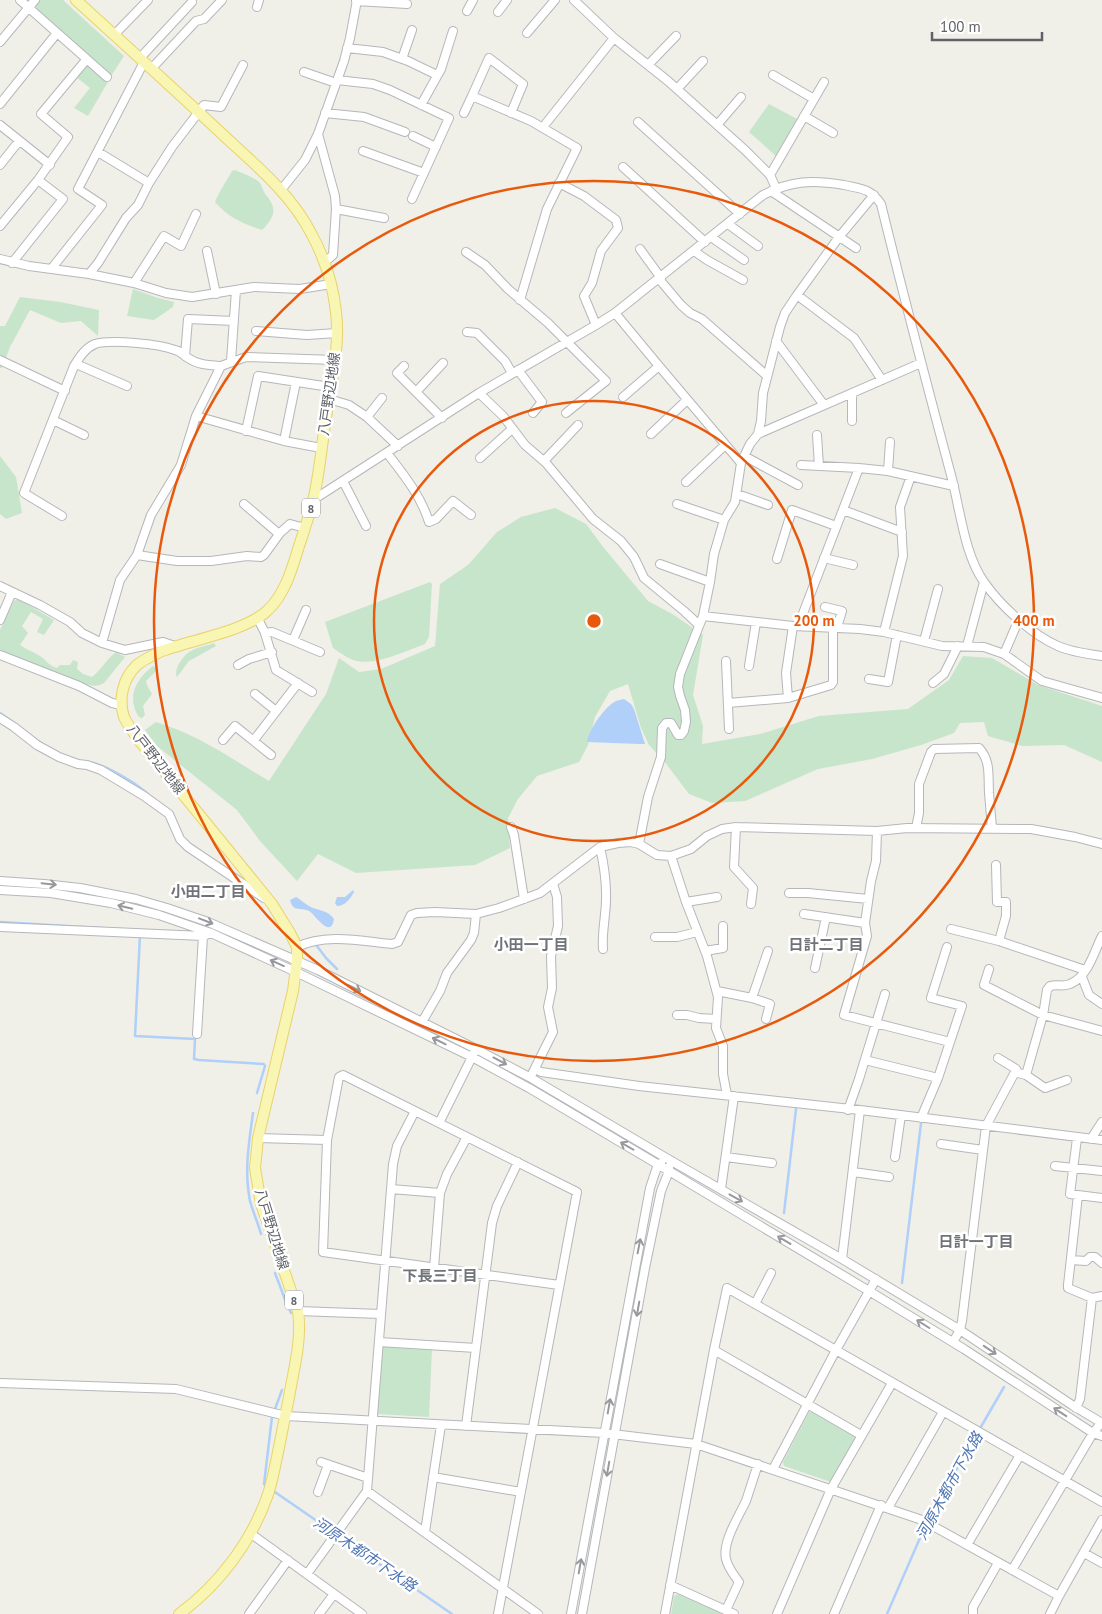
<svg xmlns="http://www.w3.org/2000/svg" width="1102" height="1614" font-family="'PT Sans','Noto Sans JP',sans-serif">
	<rect width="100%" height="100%" fill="#f0efe8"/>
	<path fill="#c7e5cb" d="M39,0H63L124,56L111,76L33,7Z
		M89,65L108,82L88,116L74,108L90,88L76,77L86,66Z
		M769,104L797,119L776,156L749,132Z
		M235,170C243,174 254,177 260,183C262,186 263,190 265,194C278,208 275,217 262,230C243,224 228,217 215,202C220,190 226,182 232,171Z
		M133,289L158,298L174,302L173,307L154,320L127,316Z
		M20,297L60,302L99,310L98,336L81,321L61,323L30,310L10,347L2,368H0V326H5Z
		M0,456L16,477L22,513L6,519L0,514Z
		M555,508L586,524L604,548L648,601L674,615L703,635L693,695L703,726L702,744L760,734L819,716L908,709L949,680L963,656L992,658L1038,685L1102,706V762L1064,745L1022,746L988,736L984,722L960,723L954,733L921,745L872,759L818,769L745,801L712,803L689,794L664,761L649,745L641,728L628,684L610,691L595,717L588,745L579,762L537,776L518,799L508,818L510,848L475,865L356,873L318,854L297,881L260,841L237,810L157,746L145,730L156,722C197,734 232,759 269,781L326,694L339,658L359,672L381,669L435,646L440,584L468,565L497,532L521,517Z
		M430,582L432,584L429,637L425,644C405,651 374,667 353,660C346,657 339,652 333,648L325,622Z
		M18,599L54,620L44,635L37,632L43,619L31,612L22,626L28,633L20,645C27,650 36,653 43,658C48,663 50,666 57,668L60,665H70L73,660L78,662L77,669L83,674L92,677C101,670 106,660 116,652L125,657L104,683C96,688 90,685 81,683L0,650V630L14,601Z
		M214,643L216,646L189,661L177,677C173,670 183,655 191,651C197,647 207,646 214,643Z
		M153,666L157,668V670L146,681L147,685L152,694L143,706L145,715L142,718L139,717C126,697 136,679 153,666Z
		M382,1345L432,1348L429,1417L377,1414Z
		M809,1412H812L856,1436L831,1482L784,1466L783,1462Z
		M678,1594L722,1614H671L674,1596Z"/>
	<path fill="#b0d0f9" d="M624,699L631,704L634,709L645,744H639L587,742C588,731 605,706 616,701C618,700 621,700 624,699Z
		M353,890L354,892C351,898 345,906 337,906L335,903L337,897H345Z
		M296,897C301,900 309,907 313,908C322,911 328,911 334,919C331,941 313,912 309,911C301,907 293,913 290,900Z"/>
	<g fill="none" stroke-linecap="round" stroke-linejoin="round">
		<path stroke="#b0d0f9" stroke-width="2.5" d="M0,713L41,743
			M88,762C105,764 140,785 152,798
			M0,922L118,929
			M140,935L135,1036L195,1039L194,1059L199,1060L264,1064L265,1066L257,1093
			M315,945L317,946L326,958L337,969
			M253,1113C249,1142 244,1171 250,1201C253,1212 258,1223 261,1234
			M784,1213L796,1109
			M275,1273L286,1302L291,1313
			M902,1283L921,1123
			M267,1487L264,1484L272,1417L282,1390
			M272,1490L452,1614
			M887,1614L930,1515L1004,1387"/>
		<defs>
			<path id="minor" d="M20,0L107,77
				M574,0L614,38L668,81L745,150L770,175L776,188
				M356,1L407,4
				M257,7L259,0
				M467,11L473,0
				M498,12L507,0
				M527,33L555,0
				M114,35L148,0
				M0,42L35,0
				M347,48L383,52L408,61L437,75
				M140,58L192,2
				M402,59L412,30
				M648,65L676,36
				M152,68L196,21L204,19L222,0
				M304,72L336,83
				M773,75L814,99
				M337,80L373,84L390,90L449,118L412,199
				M677,89L703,61
				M0,104L57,33
				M421,105L441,69L453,31
				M325,113L364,117L405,132
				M464,113L472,96
				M511,113L523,84L489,58L472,96L531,121L577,148L547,209L520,300
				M804,116L833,133
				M638,122L740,214
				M0,125L50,165
				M717,125L741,97
				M543,127L614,38
				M318,134L335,196L336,209L333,255L325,262
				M413,136L436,147
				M363,151L424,173
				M98,152L149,183
				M0,165L19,141
				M623,167L705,242
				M770,175L824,82
				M559,183L584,196L616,220L618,228L601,251L592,283L584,296L596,325
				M281,190L305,160L318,134L344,61L350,38L357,0
				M771,191L856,248
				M336,209L384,218
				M728,224L758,246
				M0,226L38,180
				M711,237L744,260
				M640,249L661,278
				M207,251L216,294
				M694,251L707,260L743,280
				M466,252L485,265L508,289L548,323L606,381L566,413
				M0,259L29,266L89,274L134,283L166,293L192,297L254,287L300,289L331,284
				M12,263L63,199L38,180L68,137L41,114L86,60
				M52,268L102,205L78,189L144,62
				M89,274L98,263L126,218L138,205L149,183L172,147L204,105L221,107L243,65
				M659,279L681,305L690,313L702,319L766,375
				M134,283L164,236L181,246L196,214
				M797,295L854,338L882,380
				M615,313L659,366L741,463
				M256,331L307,335L337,333
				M467,332L477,333L505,361L512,373
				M776,341L824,405
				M185,356L188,319L234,321
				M0,360L65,391
				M231,361L236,290
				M76,364L127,386
				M404,366L397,373L442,418
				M518,370L542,402L533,413
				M416,392L443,363
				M479,393L503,416L525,445L546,463L593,519L621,541L634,557L644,578L684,611L699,625
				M623,397L659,366
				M329,399L349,405L367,417L398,446
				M196,416L284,441L321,448
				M367,417L382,398
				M53,420L84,435
				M852,421V393
				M246,431L258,376L330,387
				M651,434L687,400
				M758,434L921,363
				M817,435L819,466
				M284,441L296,382
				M387,453C404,475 421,496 429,522L436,519L453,501L471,515
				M744,456L798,485
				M480,458L512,429
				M544,461L578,425
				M801,465L859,468L888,471L954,486
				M888,471L890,442
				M343,481L366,526
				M686,482L725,445
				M737,494L768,505
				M313,500L479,393L596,325L615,313L763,195C792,180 813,180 844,185C861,189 870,188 881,204C903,294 927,385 951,475C960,508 964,554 984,582C1000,605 1032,635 1058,646C1071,652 1088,654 1102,656
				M244,504L279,534
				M677,504L724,520
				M843,510L902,532
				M62,516L24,493L74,366C79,358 85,348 95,344C111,339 159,344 175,350C181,351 183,355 188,358C198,365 209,365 221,366
				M137,555L177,561H211L247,556L261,557L264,555L280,533L290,524L305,528
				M824,558L853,565
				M777,559L792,510L836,526
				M660,564L710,582
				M0,586L40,605L70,622L82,633L102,643L125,650L163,642L175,646
				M703,616L793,626L860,629L884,632L942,646L984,647L1004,654L1042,681L1102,698
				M258,619L265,633L276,670L312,692
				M0,620L12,592
				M802,626V616L859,468
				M884,632L903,556L900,507L911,476
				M265,633L272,632L320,652
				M293,640L306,610
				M924,641L938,589
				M102,643L120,580L137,555L151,515L181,465L196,416L221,366L246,357L335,360
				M967,646L984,582
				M1004,654L1019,619
				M0,655L79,686L112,703L121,705
				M726,661L729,729
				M238,665L249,659L272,652
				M749,666L756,622
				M869,679L888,682L897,635
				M933,683L944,674L958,646
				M255,694L276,711
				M788,698L831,685L833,682V629L838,624L842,611L825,607
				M728,703L788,698L786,673L793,626
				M0,718L14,727L37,745L59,757L78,764L87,765L101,770L144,796L169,814L180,839L188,847L264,898
				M223,740L235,726L271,755
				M254,740L298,683
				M511,827L514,835L524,899
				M736,827L734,867L753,888L751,904
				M916,828L919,813V784L931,752L934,749L979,748C991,761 988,776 989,793C990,804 991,816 992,828
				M877,831L876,861L871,881L865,923L867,936L844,1015L950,1042
				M639,844L648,797L661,757L662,728L666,723H671L678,735H681L684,731L686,722L685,710L680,696L678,687L680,674L703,616L710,582L714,554L724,520L735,502L741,463L750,444L758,434L761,421L763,393L780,327L785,313L797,295L839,237L874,195
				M600,847C605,869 608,891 605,914C604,926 602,937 603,949
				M671,856L686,902L707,956L718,997L716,1028L723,1046V1074L727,1095
				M996,865L997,902H1006V916L999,941L1085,970
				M0,881L44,884L80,888L136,899L167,908L208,922L318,970L476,1049L531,1078L668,1159L842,1259L960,1330L1072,1405L1102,1423
				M0,890L51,893L111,903L159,915L211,933L296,972L472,1057L529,1088L669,1171L869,1291L964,1349L1093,1433L1102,1436
				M789,893H808L868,899
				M686,902L717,897
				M804,914L865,923
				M0,927L203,936L211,933
				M951,929L999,941
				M655,937H677L697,932
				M297,947C326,933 361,941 392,944L398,942L411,915L417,913L435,912L476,914L499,908L540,893L600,847L618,843L631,842L639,844L657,855L671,856L691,849L707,836L722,829L736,827L877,831L907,828L1031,829L1075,837L1102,844
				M705,951L723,948V926
				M815,968L826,917
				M989,969L984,985L1043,1015L1102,1031
				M1082,977L1089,995L1102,1004
				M717,991L752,998L770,1004L766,1019
				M752,998L768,951
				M677,1015H687L699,1018L716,1019
				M422,1022L440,991L447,973L471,940L474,933L476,914
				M197,1034L203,936
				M998,1058L1016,1069L1018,1073
				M865,1060L938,1078
				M535,1069L541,1072L639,1086L860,1110L1102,1140
				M532,1074L553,1032L548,1007L552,988L551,956L558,926L557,897L553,884
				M1026,1075L1045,1088L1067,1080
				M848,1110L859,1079L885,994
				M921,1118L938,1078L962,1006L931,998L947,947
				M439,1123L474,1053
				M258,1138L327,1140
				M1077,1138L1070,1194L1102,1198
				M1091,1139L1102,1122
				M941,1144L983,1150
				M726,1157L772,1163
				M895,1157L901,1115
				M1055,1166L1102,1171
				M853,1172L889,1177
				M391,1189L440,1193
				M721,1189L734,1096
				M1078,1195L1068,1285V1288L1092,1298L1102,1296
				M842,1259L860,1110
				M1071,1260L1086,1261L1090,1257H1095L1102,1263
				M434,1268L440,1193L447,1174L467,1137
				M755,1304L771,1273
				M298,1311L381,1314
				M379,1342L476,1348
				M953,1342L960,1330L962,1321L986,1126L1014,1074L1018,1073L1026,1075L1043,1015L1047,990L1050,986C1057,984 1063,987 1070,984C1088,977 1094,952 1102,936
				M714,1350L861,1435
				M0,1383L176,1389L286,1416L604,1433L696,1444L922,1520L1059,1596L1050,1614
				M1076,1408L1080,1399L1092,1298
				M466,1426L492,1223L497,1206L518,1162
				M321,1462L368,1478
				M773,1469L836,1350L876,1279
				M433,1477L521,1492
				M367,1491L538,1614
				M318,1492L328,1465
				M888,1508L943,1412
				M425,1532L441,1425
				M250,1533L362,1614
				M967,1545L1020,1455
				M1084,1553L1102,1563
				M1012,1570L1093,1433L1102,1422
				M307,1574L367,1491L393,1164L397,1146L415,1111
				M670,1585L734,1614
				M1059,1596L1102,1520
				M726,1610L739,1582C734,1575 728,1568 726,1559C722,1542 739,1516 746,1501C750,1489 754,1476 758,1464
				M249,1614L288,1560
				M319,1614L334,1594
				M498,1614L577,1192L343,1075L339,1077L327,1140L323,1252L559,1285
				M571,1614L650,1188L658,1164L661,1163
				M582,1614L645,1268L661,1191L669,1171V1167
				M665,1614L714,1350L727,1288L1102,1502
				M777,1614L831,1489L892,1383
				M834,1614L881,1505
				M973,1614V1607L998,1563"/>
			<path id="major" d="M76,0C124,44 173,88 220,132C254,164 291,193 312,235C325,259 333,285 336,312C340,345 332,379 327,411C322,441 320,472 313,501C309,516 304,531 299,546C292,569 285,594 268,610C247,631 191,640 162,651C154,655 144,659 137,665C123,678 118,699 124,717C127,724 133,731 137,738L272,904L290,933L297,947V960L293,991L258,1138L255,1168L261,1204L298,1311C302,1340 294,1368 289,1397C285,1417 281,1437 277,1457C274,1470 272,1484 267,1497C251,1542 218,1586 179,1614"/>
		</defs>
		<use href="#minor" stroke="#b5b7bb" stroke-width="10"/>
		<use href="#major" stroke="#e8d36a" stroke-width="12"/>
		<use href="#minor" stroke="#fff" stroke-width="8"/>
		<use href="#major" stroke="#f9f6b4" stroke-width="10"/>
	</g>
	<defs><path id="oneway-shaft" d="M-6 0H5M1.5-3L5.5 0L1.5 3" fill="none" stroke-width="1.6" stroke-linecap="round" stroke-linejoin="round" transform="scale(1.25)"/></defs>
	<g stroke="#97999c">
		<use href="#oneway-shaft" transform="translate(49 884) rotate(6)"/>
		<use href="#oneway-shaft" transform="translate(125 907) rotate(-167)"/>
		<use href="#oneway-shaft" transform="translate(206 921) rotate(21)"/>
		<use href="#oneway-shaft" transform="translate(277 963) rotate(-156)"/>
		<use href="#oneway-shaft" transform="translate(354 988) rotate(26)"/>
		<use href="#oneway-shaft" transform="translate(439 1041) rotate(-154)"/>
		<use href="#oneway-shaft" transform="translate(500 1061) rotate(28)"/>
		<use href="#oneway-shaft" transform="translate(627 1146) rotate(-150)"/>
		<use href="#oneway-shaft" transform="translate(736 1198) rotate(29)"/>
		<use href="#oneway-shaft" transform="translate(784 1240) rotate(-149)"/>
		<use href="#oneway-shaft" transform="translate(639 1246) rotate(-79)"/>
		<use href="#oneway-shaft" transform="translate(638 1309) rotate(100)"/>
		<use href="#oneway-shaft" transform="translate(923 1324) rotate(-148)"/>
		<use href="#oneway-shaft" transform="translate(990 1350) rotate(34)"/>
		<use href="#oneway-shaft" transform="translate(609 1406) rotate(-80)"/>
		<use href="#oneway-shaft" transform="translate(1060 1412) rotate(-147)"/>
		<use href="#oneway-shaft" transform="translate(608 1469) rotate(100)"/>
		<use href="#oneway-shaft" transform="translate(580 1566) rotate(-80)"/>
	</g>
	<g fill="none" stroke="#e8590c" stroke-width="2.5">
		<circle cx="594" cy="621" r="220"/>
		<circle cx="594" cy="621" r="440"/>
	</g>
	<g text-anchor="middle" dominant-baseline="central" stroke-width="5" stroke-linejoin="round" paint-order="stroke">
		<g fill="#fff" stroke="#8f9195" stroke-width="1">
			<rect x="302" y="498.5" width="18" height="19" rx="4"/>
			<rect x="285" y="1290.5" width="18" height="19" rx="4"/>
		</g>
		<g font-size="12" font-weight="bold" fill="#5f6267">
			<text x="311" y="508">8</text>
			<text x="294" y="1300">8</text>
		</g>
		<g font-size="14" fill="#5f6267" stroke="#fff">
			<text transform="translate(329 394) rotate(-82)">八戸野辺地線</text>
			<text transform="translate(156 759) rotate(52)">八戸野辺地線</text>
			<text transform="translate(272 1229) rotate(73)">八戸野辺地線</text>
		</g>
		<g font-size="15" font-weight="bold" fill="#707479" stroke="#fff">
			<text x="208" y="891">小田二丁目</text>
			<text x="531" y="944">小田一丁目</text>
			<text x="826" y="944">日計二丁目</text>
			<text x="976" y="1241">日計一丁目</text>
			<text x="440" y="1275">下長三丁目</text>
		</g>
		<g font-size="15" font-style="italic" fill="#4f75b3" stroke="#fff">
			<text transform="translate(949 1486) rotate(-61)">河原木都市下水路</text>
			<text transform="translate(365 1554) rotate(34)">河原木都市下水路</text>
		</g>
	</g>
	<circle cx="594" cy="621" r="8" fill="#e8590c" stroke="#fff" stroke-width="2.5"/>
	<g font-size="15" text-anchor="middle" font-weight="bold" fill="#e8590c" stroke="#fff" stroke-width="5" stroke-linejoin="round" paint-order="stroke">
		<text x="814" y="626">200 m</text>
		<text x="1034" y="626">400 m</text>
	</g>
	<path d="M932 32v8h110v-8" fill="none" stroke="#5f6267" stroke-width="2.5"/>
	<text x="940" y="32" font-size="15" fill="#5f6267" stroke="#ffffff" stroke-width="4" paint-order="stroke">100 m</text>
</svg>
